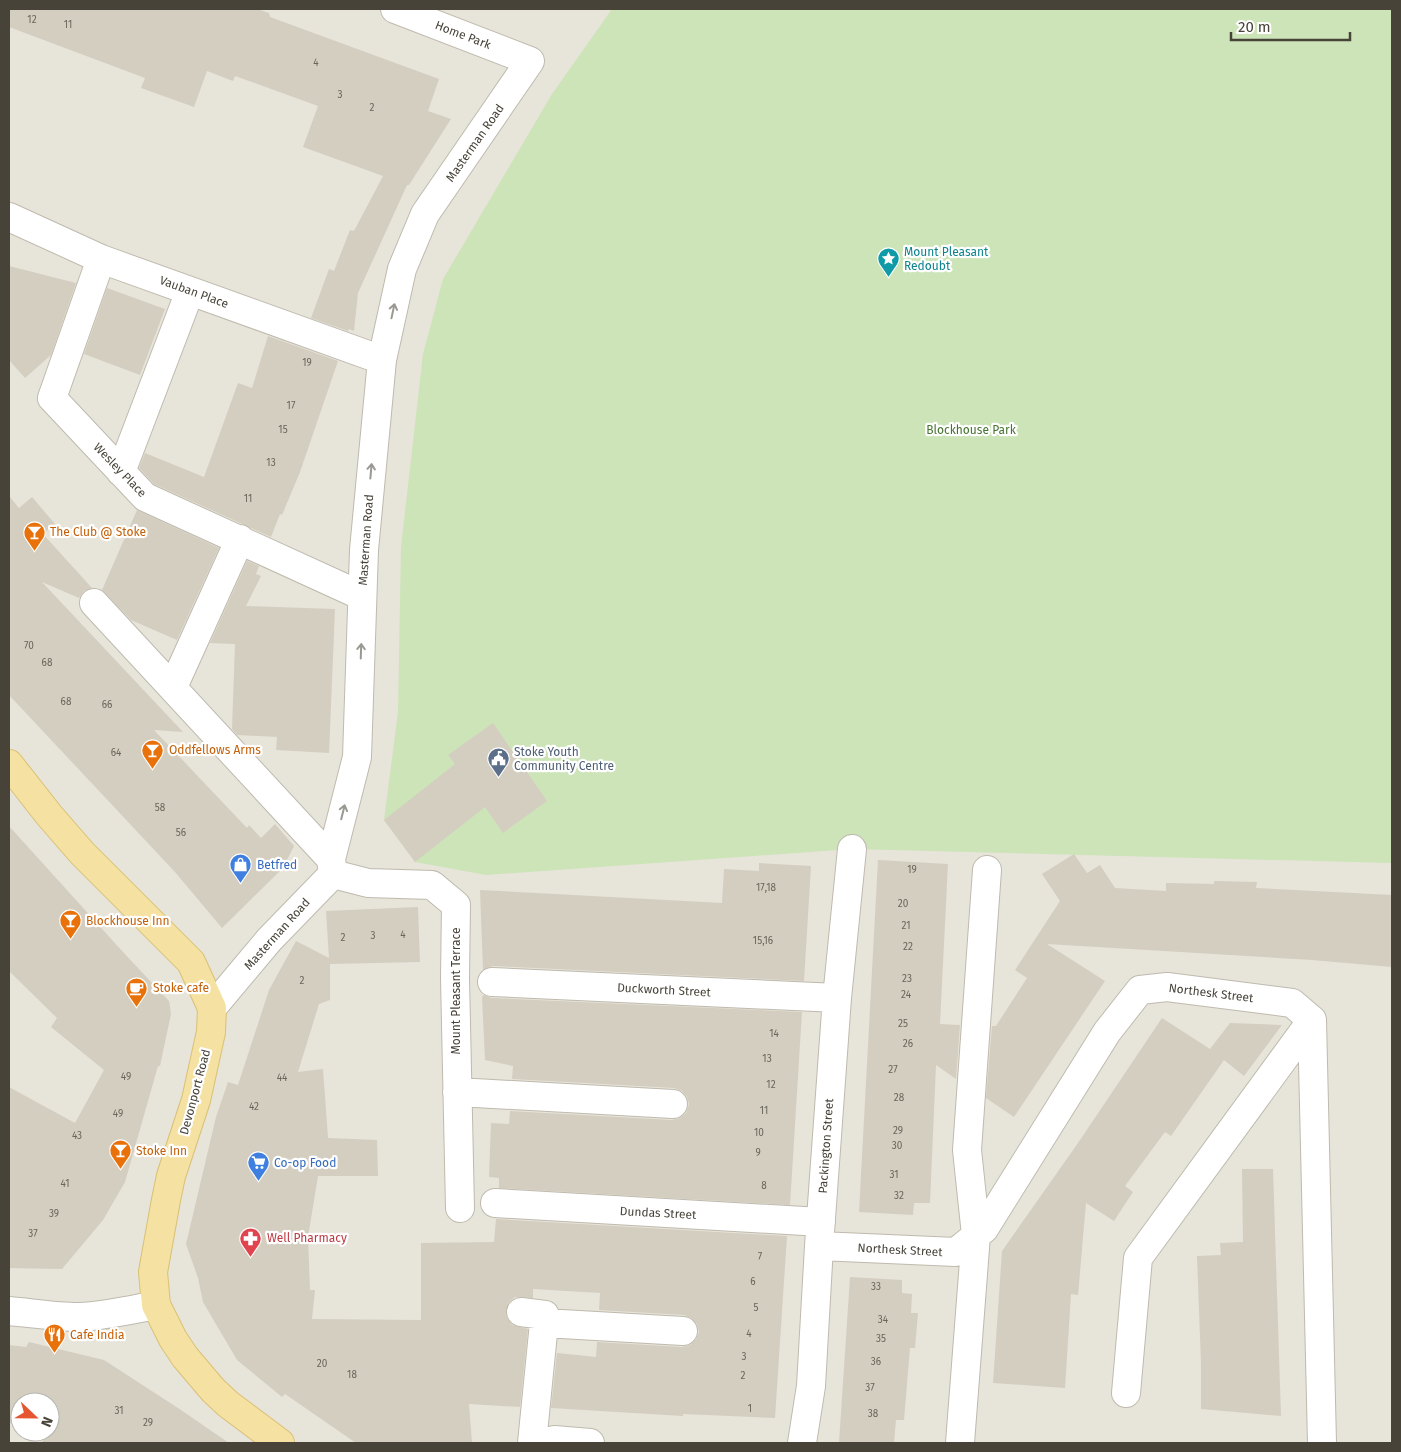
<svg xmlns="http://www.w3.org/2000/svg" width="1401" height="1452" font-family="'Fira Sans',sans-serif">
	<rect width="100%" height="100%" fill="#f4f2eb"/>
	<path fill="#e7e4d9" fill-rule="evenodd" d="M9,9H1392V1443H9ZM20,1402H50V1432H20Z"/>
	<path fill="#cde4b8" d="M612,9H1392V863L852,849L486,875L415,862L384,820L398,712L401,547L423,354L443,279L552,94Z"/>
	<path fill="#d4cec1" d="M9,9H257L269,13L270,17L439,79L428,111L451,119L409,185H407L358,293L354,331L349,329L348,331L311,318L329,269L334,271L350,230L354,231L383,176L303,147L318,106L235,76L233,81L207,71L194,107L141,88L145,78L9,27Z
		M9,266L76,283L51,355L25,378L9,360Z
		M107,288L165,309L140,375L84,354Z
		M268,336L338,361L300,472L282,515L280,514L271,537L154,484L139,468L145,453L204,477L238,383L252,388Z
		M9,496L19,508L32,497L55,524L43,534L92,588L84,591L79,598L42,582L183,732L154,730L247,828L249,825L261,838L275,824L294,846L283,868L222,928L175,872L9,695Z
		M137,510L219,548L177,640L131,620L102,590Z
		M247,561L259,566L256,574L261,576L246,606L335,609L329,753L276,750L277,737L237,735L232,729L235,644L210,643Z
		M493,723L547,801L503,833L485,807L415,862L384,820L455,764L448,755Z
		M9,826L123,952L169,1001L171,1014L160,1066H158L125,1182L103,1220L62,1269L9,1268V1087L75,1123L104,1070L51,1027L57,1018L9,971Z
		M1074,854L1087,873L1100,865L1115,888L1166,891V883L1214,884V881L1257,882L1256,888L1392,895V967L1312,960L1047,944L1105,981L1014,1117L986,1098L992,1026H996L1027,978L1015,970L1060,901L1042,874Z
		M878,860L948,864L940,1024L960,1025L956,1079L936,1065L930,1203H914L913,1215L859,1212Z
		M759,863L811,866L804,981L493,966L483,970L480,890L722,903L724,869L759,871Z
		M418,907L420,962L330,964V1000L319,1004L298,1072L323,1069L328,1138L377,1140L378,1176H318L308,1237L310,1290H315L312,1319L421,1320V1243L494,1242L496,1219L787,1236L775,1418L683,1414V1416L551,1408L557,1353L596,1357L597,1342L682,1347L690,1345L696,1339L699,1332L697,1324L691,1318L684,1315L599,1310L600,1293L533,1289V1298L515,1297L509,1302L506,1311L507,1318L512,1325L528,1329L520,1407L469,1404L472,1443H356L285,1394L282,1397L237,1360L203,1302L198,1278L186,1244L216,1117L228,1082L238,1085L269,990L296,941L329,958L326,911Z
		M484,995L491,998L802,1012L790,1205L499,1188V1178L489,1177L491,1123L509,1124L510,1111L672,1120L680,1118L686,1113L689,1104L687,1097L682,1091L674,1088L512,1079L513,1066L485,1060L482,997Z
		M1162,1018L1210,1049L1230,1023L1282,1025L1244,1076L1224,1060L1171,1136L1165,1132L1125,1186L1133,1192L1114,1221L1086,1203L1078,1295L1071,1294L1065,1388L993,1383L1002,1251L1078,1143Z
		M1242,1169H1273L1281,1416L1201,1409V1364L1197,1256L1221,1255L1220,1243L1243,1242Z
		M850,1277L902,1280V1293L912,1294L911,1313H918L915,1348H910L904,1420H896L894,1443H839Z
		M29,1342L104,1360L178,1408L229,1443H42L45,1432H50V1402H20V1424L9,1423V1345L26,1347Z"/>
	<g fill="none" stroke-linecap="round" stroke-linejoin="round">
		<defs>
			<path id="minor" d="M9,217L101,259L382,360
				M101,259L52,398L145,497L362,596
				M121,472L190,291
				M94,603L331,859
				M173,687L240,539
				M333,874L368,883L432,885L456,905L455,978L460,1208
				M492,982L837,998
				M212,1008L269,940L333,874L331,859L357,757L364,550L382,360L402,269L425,214L530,61L395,9
				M457,1092L673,1104
				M495,1203L821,1222
				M819,1246L956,1252L984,1229L1107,1032L1140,990L1167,987L1292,1003L1312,1020L1322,1443
				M9,1311C32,1313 55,1317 79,1317C105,1316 130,1310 156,1305
				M521,1312L545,1315L544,1323
				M1126,1393L1138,1258L1312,1020
				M532,1443L544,1323L683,1331
				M542,1443L554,1440L590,1443
				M802,1443L811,1386L819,1246L837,998L852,849
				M960,1443L976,1235L967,1150L987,870"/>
			<path id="major" d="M9,764L49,815L82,853L191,962L212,1008L211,1032L196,1100L171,1176L166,1200L153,1272L156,1305L173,1339L185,1357L213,1390L228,1404L280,1443"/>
		</defs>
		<use href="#minor" stroke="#bfbaae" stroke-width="30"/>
		<use href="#major" stroke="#d9c074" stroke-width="30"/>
		<use href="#minor" stroke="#fff" stroke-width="28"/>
		<use href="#major" stroke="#f5e2a3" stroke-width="28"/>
	</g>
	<defs><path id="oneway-shaft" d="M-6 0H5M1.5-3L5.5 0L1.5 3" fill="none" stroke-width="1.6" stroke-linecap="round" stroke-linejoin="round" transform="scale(1.25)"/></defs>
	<g stroke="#9a9892">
		<use href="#oneway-shaft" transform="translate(393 311) rotate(-78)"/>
		<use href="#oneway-shaft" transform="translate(371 471) rotate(-85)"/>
		<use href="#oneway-shaft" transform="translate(361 651) rotate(-88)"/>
		<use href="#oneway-shaft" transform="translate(343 812) rotate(-76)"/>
	</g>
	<defs>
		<symbol id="sight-pin" viewBox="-11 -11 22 30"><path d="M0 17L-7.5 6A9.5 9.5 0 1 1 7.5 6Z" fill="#0f9aa8" stroke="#fff"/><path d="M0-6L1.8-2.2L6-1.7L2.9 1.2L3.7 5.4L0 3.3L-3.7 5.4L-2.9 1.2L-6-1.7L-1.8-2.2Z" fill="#fff"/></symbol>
		<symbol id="bar-pin" viewBox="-11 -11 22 30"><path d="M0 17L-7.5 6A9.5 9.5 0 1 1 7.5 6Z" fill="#e8710a" stroke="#fff"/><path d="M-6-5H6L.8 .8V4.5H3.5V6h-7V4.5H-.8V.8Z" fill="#fff"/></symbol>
		<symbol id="civic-pin" viewBox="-11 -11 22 30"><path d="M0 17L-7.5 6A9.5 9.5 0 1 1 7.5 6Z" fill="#5c6f8a" stroke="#fff"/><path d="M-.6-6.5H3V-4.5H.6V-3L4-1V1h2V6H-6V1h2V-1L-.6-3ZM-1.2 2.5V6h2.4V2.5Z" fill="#fff"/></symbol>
		<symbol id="shop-pin" viewBox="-11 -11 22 30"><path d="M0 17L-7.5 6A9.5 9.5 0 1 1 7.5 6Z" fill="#3f7fe0" stroke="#fff"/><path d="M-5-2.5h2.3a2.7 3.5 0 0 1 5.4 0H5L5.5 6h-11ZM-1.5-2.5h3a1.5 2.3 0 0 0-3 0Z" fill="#fff"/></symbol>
		<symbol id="cafe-pin" viewBox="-11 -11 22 30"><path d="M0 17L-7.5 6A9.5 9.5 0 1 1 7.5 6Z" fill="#e8710a" stroke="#fff"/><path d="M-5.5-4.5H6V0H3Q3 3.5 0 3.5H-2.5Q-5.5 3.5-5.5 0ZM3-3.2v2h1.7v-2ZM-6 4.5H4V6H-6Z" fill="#fff"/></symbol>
		<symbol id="supermarket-pin" viewBox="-11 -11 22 30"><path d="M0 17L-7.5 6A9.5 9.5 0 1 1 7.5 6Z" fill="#3f7fe0" stroke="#fff"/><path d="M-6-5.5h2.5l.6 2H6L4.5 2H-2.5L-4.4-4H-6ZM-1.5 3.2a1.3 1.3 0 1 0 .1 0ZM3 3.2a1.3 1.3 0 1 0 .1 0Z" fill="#fff"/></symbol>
		<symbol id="pharmacy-pin" viewBox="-11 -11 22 30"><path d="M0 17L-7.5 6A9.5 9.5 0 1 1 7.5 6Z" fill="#e0444e" stroke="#fff"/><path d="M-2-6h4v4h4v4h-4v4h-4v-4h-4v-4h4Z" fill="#fff"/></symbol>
		<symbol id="restaurant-pin" viewBox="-11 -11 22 30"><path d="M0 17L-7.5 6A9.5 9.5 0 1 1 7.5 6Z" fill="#e8710a" stroke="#fff"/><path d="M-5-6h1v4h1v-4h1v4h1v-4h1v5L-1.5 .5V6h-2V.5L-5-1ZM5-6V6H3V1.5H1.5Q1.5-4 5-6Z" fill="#fff"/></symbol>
	</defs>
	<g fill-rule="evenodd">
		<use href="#sight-pin" x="876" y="246" width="25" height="34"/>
		<use href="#bar-pin" x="22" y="520" width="25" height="34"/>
		<use href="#bar-pin" x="140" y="738" width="25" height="34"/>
		<use href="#civic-pin" x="486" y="746" width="25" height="34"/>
		<use href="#shop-pin" x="228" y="852" width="25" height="34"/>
		<use href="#bar-pin" x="58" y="908" width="25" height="34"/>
		<use href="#cafe-pin" x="124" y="976" width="25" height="34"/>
		<use href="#bar-pin" x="108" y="1138" width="25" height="34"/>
		<use href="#supermarket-pin" x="246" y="1150" width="25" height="34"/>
		<use href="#pharmacy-pin" x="238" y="1226" width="25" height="34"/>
		<use href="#restaurant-pin" x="42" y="1322" width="25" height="34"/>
	</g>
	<g text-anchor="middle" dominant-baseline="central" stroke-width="4.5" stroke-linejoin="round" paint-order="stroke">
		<g font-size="10" fill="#6a665b">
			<text x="32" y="20">12</text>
			<text x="68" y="25">11</text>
			<text x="316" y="63">4</text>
			<text x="340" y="95">3</text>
			<text x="372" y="108">2</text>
			<text x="307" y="363">19</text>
			<text x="291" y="406">17</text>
			<text x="283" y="430">15</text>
			<text x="271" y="463">13</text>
			<text x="248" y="499">11</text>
			<text x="29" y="646">70</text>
			<text x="47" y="663">68</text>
			<text x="66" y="702">68</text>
			<text x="107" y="705">66</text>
			<text x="116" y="753">64</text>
			<text x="160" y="808">58</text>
			<text x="181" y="833">56</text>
			<text x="912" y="870">19</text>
			<text x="766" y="888">17,18</text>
			<text x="903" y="904">20</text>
			<text x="906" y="926">21</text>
			<text x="403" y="935">4</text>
			<text x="373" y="936">3</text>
			<text x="343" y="938">2</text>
			<text x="763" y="941">15,16</text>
			<text x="908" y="947">22</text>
			<text x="907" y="979">23</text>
			<text x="302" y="981">2</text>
			<text x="906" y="995">24</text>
			<text x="903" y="1024">25</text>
			<text x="774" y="1034">14</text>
			<text x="908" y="1044">26</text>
			<text x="767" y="1059">13</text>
			<text x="893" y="1070">27</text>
			<text x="126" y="1077">49</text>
			<text x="282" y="1078">44</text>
			<text x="771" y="1085">12</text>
			<text x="899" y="1098">28</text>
			<text x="254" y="1107">42</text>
			<text x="764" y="1111">11</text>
			<text x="118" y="1114">49</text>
			<text x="898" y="1131">29</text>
			<text x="759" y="1133">10</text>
			<text x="77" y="1136">43</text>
			<text x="897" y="1146">30</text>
			<text x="758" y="1153">9</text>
			<text x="894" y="1175">31</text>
			<text x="65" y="1184">41</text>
			<text x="764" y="1186">8</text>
			<text x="899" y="1196">32</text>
			<text x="54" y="1214">39</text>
			<text x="33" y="1234">37</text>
			<text x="760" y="1257">7</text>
			<text x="753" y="1282">6</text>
			<text x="876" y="1287">33</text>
			<text x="756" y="1308">5</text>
			<text x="883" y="1320">34</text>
			<text x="749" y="1334">4</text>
			<text x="881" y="1339">35</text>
			<text x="744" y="1357">3</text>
			<text x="876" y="1362">36</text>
			<text x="322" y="1364">20</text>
			<text x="352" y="1375">18</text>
			<text x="743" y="1376">2</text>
			<text x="870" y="1388">37</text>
			<text x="750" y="1409">1</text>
			<text x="119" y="1411">31</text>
			<text x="873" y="1414">38</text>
			<text x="148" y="1423">29</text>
		</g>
		<g font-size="12" fill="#474339" stroke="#fff">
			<text transform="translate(463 35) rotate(21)">Home Park</text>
			<text transform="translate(475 143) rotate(-55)">Masterman Road</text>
			<text transform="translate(194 292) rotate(20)">Vauban Place</text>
			<text transform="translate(120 470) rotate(46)">Wesley Place</text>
			<text transform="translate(366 540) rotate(-86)">Masterman Road</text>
			<text transform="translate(277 934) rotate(-48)">Masterman Road</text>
			<text transform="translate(664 990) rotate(3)">Duckworth Street</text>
			<text transform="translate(456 991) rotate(-90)">Mount Pleasant Terrace</text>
			<text transform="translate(1211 993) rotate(7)">Northesk Street</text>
			<text transform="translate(195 1092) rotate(-75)">Devonport Road</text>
			<text transform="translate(826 1146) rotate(-86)">Packington Street</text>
			<text transform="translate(658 1213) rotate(3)">Dundas Street</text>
			<text transform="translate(900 1250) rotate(3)">Northesk Street</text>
		</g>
		<g font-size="12" fill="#0d838f" stroke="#fff" text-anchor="start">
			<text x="904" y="252">Mount Pleasant<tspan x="904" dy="14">Redoubt</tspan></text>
		</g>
		<g font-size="12" fill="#477431" stroke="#fff">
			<text x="971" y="430">Blockhouse Park</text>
		</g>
		<g font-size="12" fill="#c56008" stroke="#fff" text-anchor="start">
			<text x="50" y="532">The Club @ Stoke</text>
			<text x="169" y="750">Oddfellows Arms</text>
			<text x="86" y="921">Blockhouse Inn</text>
			<text x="153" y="988">Stoke cafe</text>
			<text x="136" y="1151">Stoke Inn</text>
			<text x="70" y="1335">Cafe India</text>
		</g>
		<g font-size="12" fill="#4e5e75" stroke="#fff" text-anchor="start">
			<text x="514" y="752">Stoke Youth<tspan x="514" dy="14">Community Centre</tspan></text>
		</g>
		<g font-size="12" fill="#366cbe" stroke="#fff" text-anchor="start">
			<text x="257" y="865">Betfred</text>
			<text x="274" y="1163">Co-op Food</text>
		</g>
		<g font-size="12" fill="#be3a42" stroke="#fff" text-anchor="start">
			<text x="267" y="1238">Well Pharmacy</text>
		</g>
	</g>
	<rect width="1401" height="1452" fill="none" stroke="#474339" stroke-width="20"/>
	<g transform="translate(35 1417) rotate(112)"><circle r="24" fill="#ffffff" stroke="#b5b4b0"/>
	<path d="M0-4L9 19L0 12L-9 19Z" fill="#e55530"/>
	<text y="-8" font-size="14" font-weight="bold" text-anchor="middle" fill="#474339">N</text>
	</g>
	<path d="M1231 32v8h119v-8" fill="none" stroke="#474339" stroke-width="2.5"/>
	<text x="1238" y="32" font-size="15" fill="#474339" stroke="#ffffff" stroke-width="4" paint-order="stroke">20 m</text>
</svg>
